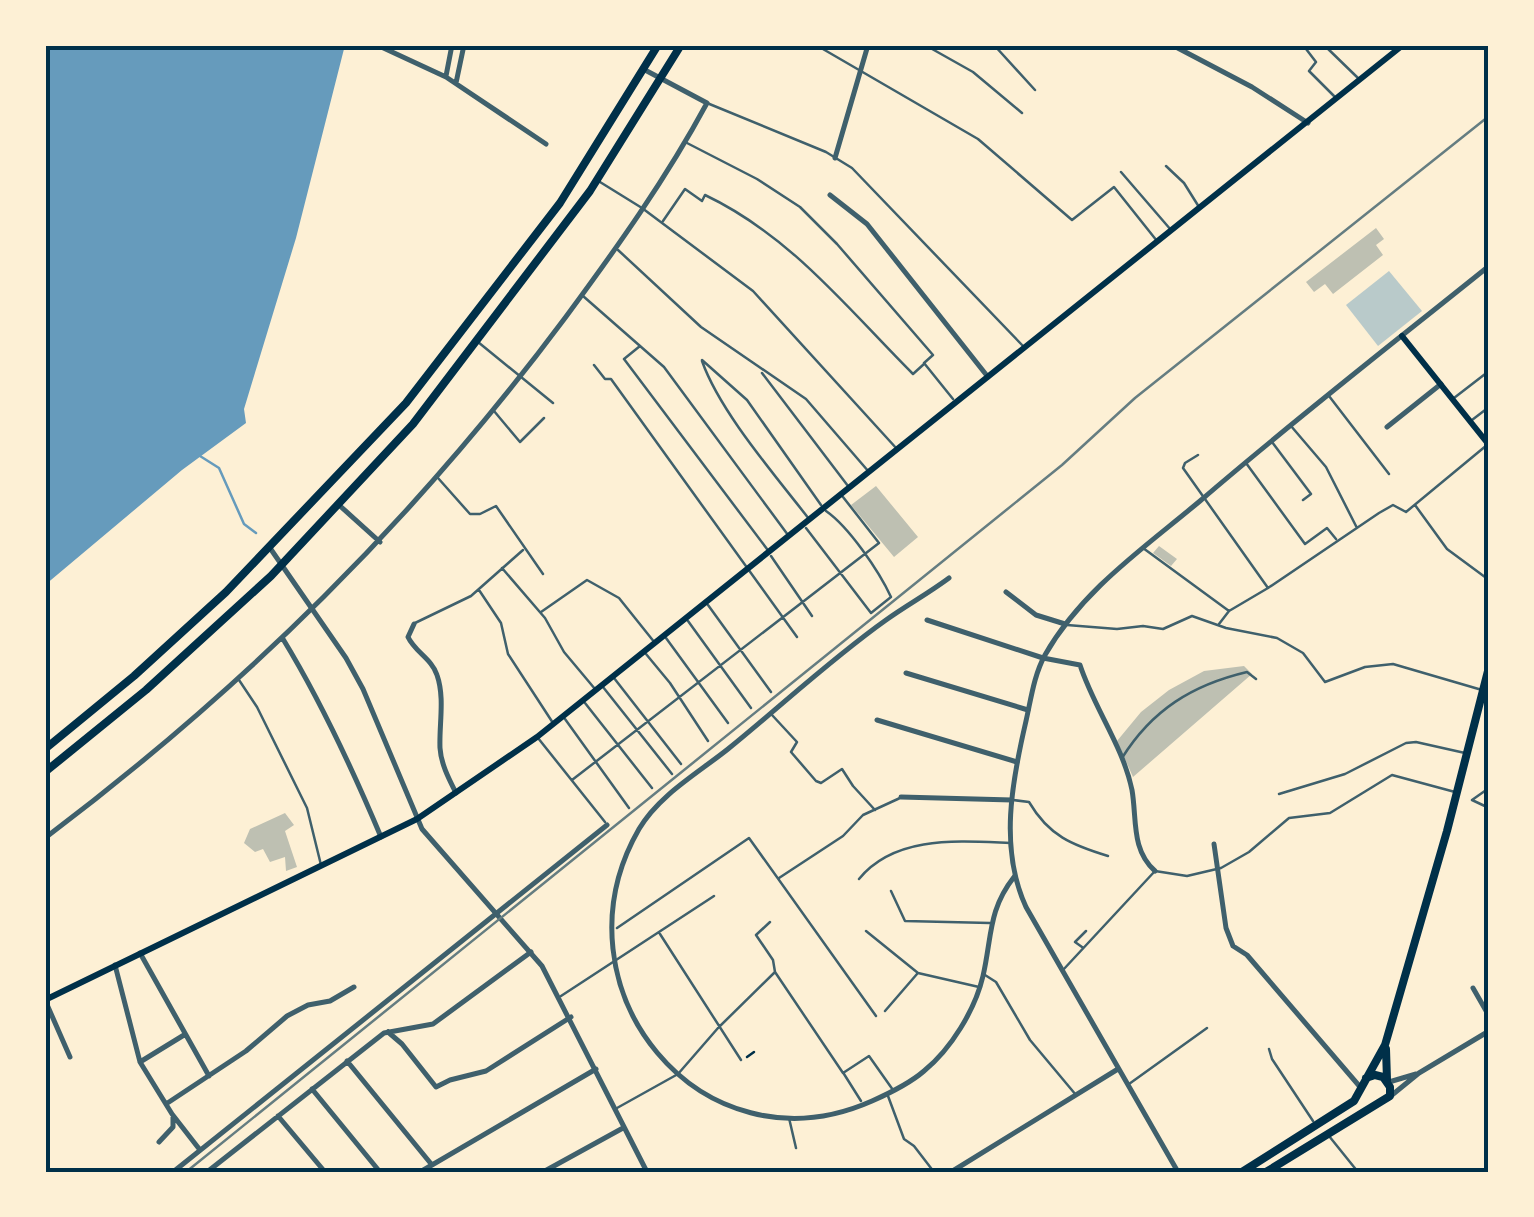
<svg xmlns="http://www.w3.org/2000/svg" width="1534" height="1217" font-family="Helvetica,sans-serif">
	<rect width="100%" height="100%" fill="#fdf0d5"/>
	<path fill="#b9caca" d="M1389,271L1422,311L1378,346L1346,305Z"/>
	<path fill="#669bbc" d="M45,45H345L296,238L244,409L246,423L182,470L45,585Z"/>
	<g fill="none" stroke-linecap="round" stroke-linejoin="round">
		<path stroke="#669bbc" stroke-width="2.5" d="M200,456L219,468L244,524L256,533"/>
	</g>
	<path fill="#bec0b2" d="M1376,228L1384,239L1376,245L1383,255L1333,294L1325,284L1314,292L1306,282Z
		M876,486L918,537L894,557L851,505Z
		M1159,546L1177,559L1171,566L1153,553Z
		M1244,666L1252,674L1133,777L1117,741L1141,712L1169,690L1204,671Z
		M285,813L294,825L285,831L297,867L286,871L285,857L270,862L263,849L255,852L244,843L250,829Z"/>
	<g fill="none" stroke-linecap="round" stroke-linejoin="round">
		<path stroke="#003049" stroke-width="2.5" d="M747,1057L754,1052"/>
		<path stroke="#3f606c" stroke-width="2.5" d="M816,45L978,139L1072,220L1114,187L1157,241
			M925,45L973,72L1022,113
			M994,45L1035,90
			M1303,45L1316,62L1309,71L1336,98
			M1324,45L1359,79
			M707,103L826,152L852,168L1023,346
			M687,143L757,179L800,207L837,244L933,355L924,363L953,399
			M1166,166L1184,183L1199,207
			M1121,172L1171,230
			M600,182L642,208L753,291L897,449
			M663,221L685,189L702,201L705,195C791,236 847,308 913,374L924,364
			M618,250L701,327L806,399L869,472
			M583,296L664,367L788,535
			M478,342L553,403
			M640,346L624,359L767,549
			M702,360L747,400L821,505
			M702,361C720,412 775,475 809,519
			M594,365L605,379H611L797,637
			M762,373L848,486
			M1329,396L1389,474
			M1454,398L1489,371
			M494,411L520,442L544,418
			M1472,420L1489,407
			M1291,426L1326,467L1357,528
			M1272,442L1311,494L1303,500
			M1198,455L1185,463L1183,468L1268,588
			M1246,463L1305,544L1327,528L1336,539
			M438,478L470,514H480L496,506L543,574
			M1415,505L1447,549L1489,580
			M806,528L871,613L891,597C879,571 849,527 826,511
			M1143,548L1229,611
			M771,556L812,616
			M502,568L545,618L564,652L595,689
			M479,590L501,623L508,654L553,723
			M708,605L771,692
			M541,612L587,580L619,598L655,643
			M688,621L751,708
			M415,623L471,596L523,550
			M1219,624L1229,611L1268,588L1379,513L1393,505L1406,512L1487,445
			M1067,625L1117,629L1143,626L1163,629L1192,616L1226,628L1277,638L1303,653L1325,682L1365,667L1393,664L1482,690
			M666,638L728,723
			M646,654L670,683L708,741
			M614,678L681,764
			M239,680L257,707L307,808L321,865
			M603,687L672,774
			M585,703L652,788
			M772,715L797,742L791,752L816,781L821,783L842,769L853,786L875,810
			M565,719L629,808
			M538,738L605,822
			M1122,758C1152,710 1192,685 1247,672L1256,679
			M572,780L879,543L843,497
			M1279,794L1345,774L1406,743L1416,742L1465,753
			M1013,800L1029,802C1049,836 1072,845 1108,856
			M1472,800L1489,788
			M1472,800L1489,808
			M779,878L843,836L863,815L900,798
			M859,879C895,835 959,841 1010,843
			M891,891L905,921L990,923
			M770,922L756,935L773,960L775,972L843,1073L869,1056L893,1090
			M617,928L749,838L876,1016
			M866,931L918,973L979,987
			M660,934L741,1060
			M1082,947L1075,942L1086,931
			M1063,970L1155,871L1187,876L1221,868L1249,852L1289,818L1330,813L1392,775L1455,792
			M985,975L996,982L1030,1040L1076,1095
			M561,996L714,896
			M885,1011L917,974
			M1269,1049L1272,1059L1313,1121
			M844,1074L861,1101
			M1129,1084L1207,1028
			M888,1096L904,1139L914,1146L934,1172
			M617,1108L678,1074L718,1028L775,972
			M789,1118L796,1148
			M1329,1136L1358,1172"/>
		<path stroke="#3f606c" stroke-width="5" d="M377,45L446,77L546,144
			M1172,45L1252,87L1308,123
			M446,76L452,45
			M456,83L464,45
			M835,158L868,45
			M830,195L867,224L988,377
			M1387,427L1441,384
			M339,505L380,542
			M949,578C929,593 907,605 886,620C831,659 781,706 728,749C698,773 659,795 639,829C548,987 701,1177 872,1101C890,1093 909,1084 924,1071C951,1049 975,1010 983,976C992,937 988,910 1014,877
			M1006,592L1036,615L1065,624
			M927,620L1043,658L1080,665C1094,708 1123,746 1132,790C1137,819 1131,850 1155,871
			M414,624L408,637C415,652 432,659 437,675C445,698 439,724 440,748C441,764 449,779 456,793
			M283,639C322,703 352,768 381,837
			M906,673L1028,710
			M877,720L1017,762
			M901,797L1012,800
			M45,838C245,687 415,519 565,318C616,249 666,179 707,103L645,70
			M1214,844L1226,928L1233,946L1247,955L1361,1088
			M140,953L209,1076
			M115,965L140,1062L172,1114L200,1150
			M1473,988L1489,1016
			M45,1000L70,1057
			M388,1032L402,1044L436,1087L450,1080L486,1071L571,1017
			M347,1061L432,1165
			M140,1062L184,1035
			M312,1089L380,1172
			M166,1104L246,1051L287,1016L308,1005L330,1001L354,987
			M278,1116L325,1172
			M159,1142L173,1127V1117
			M173,1172L607,825
			M207,1172L384,1033L433,1024L531,952
			M420,1172L596,1069
			M951,1172L1118,1069"/>
		<path stroke="#3f606c" stroke-width="5" d="M270,548L346,658L363,689L422,829L542,966L647,1172
			M1389,1082L1416,1074
			M1392,1095L1419,1073L1489,1031
			M543,1172L623,1128
			M1178,1172L1026,907C999,849 1012,781 1026,721C1031,699 1034,675 1045,655C1082,590 1144,548 1200,501C1294,420 1392,344 1489,266"/>
		<path stroke="#003049" stroke-width="6" d="M1402,336L1489,445
			M45,1000L417,819L537,737L1403,45"/>
		<path stroke="#003049" stroke-width="8" d="M45,749L134,676L226,592L406,403L560,203L658,45
			M45,772L146,690L271,576L413,424L590,191L681,45
			M1386,1049L1387,1080
			M1242,1172L1354,1101L1385,1045L1447,831L1489,667
			M1266,1172L1390,1096V1087L1383,1077L1375,1075L1366,1078"/>
		<path stroke="#657d81" stroke-width="2.5" d="M186,1172L1062,465L1135,398L1489,116"/>
	</g>
	<rect width="1534" height="1217" fill="none" stroke="#fdf0d5" stroke-width="95"/>
	<rect x="48" y="48" width="1438" height="1122" fill="none" stroke="#003049" stroke-width="4"/>
</svg>
